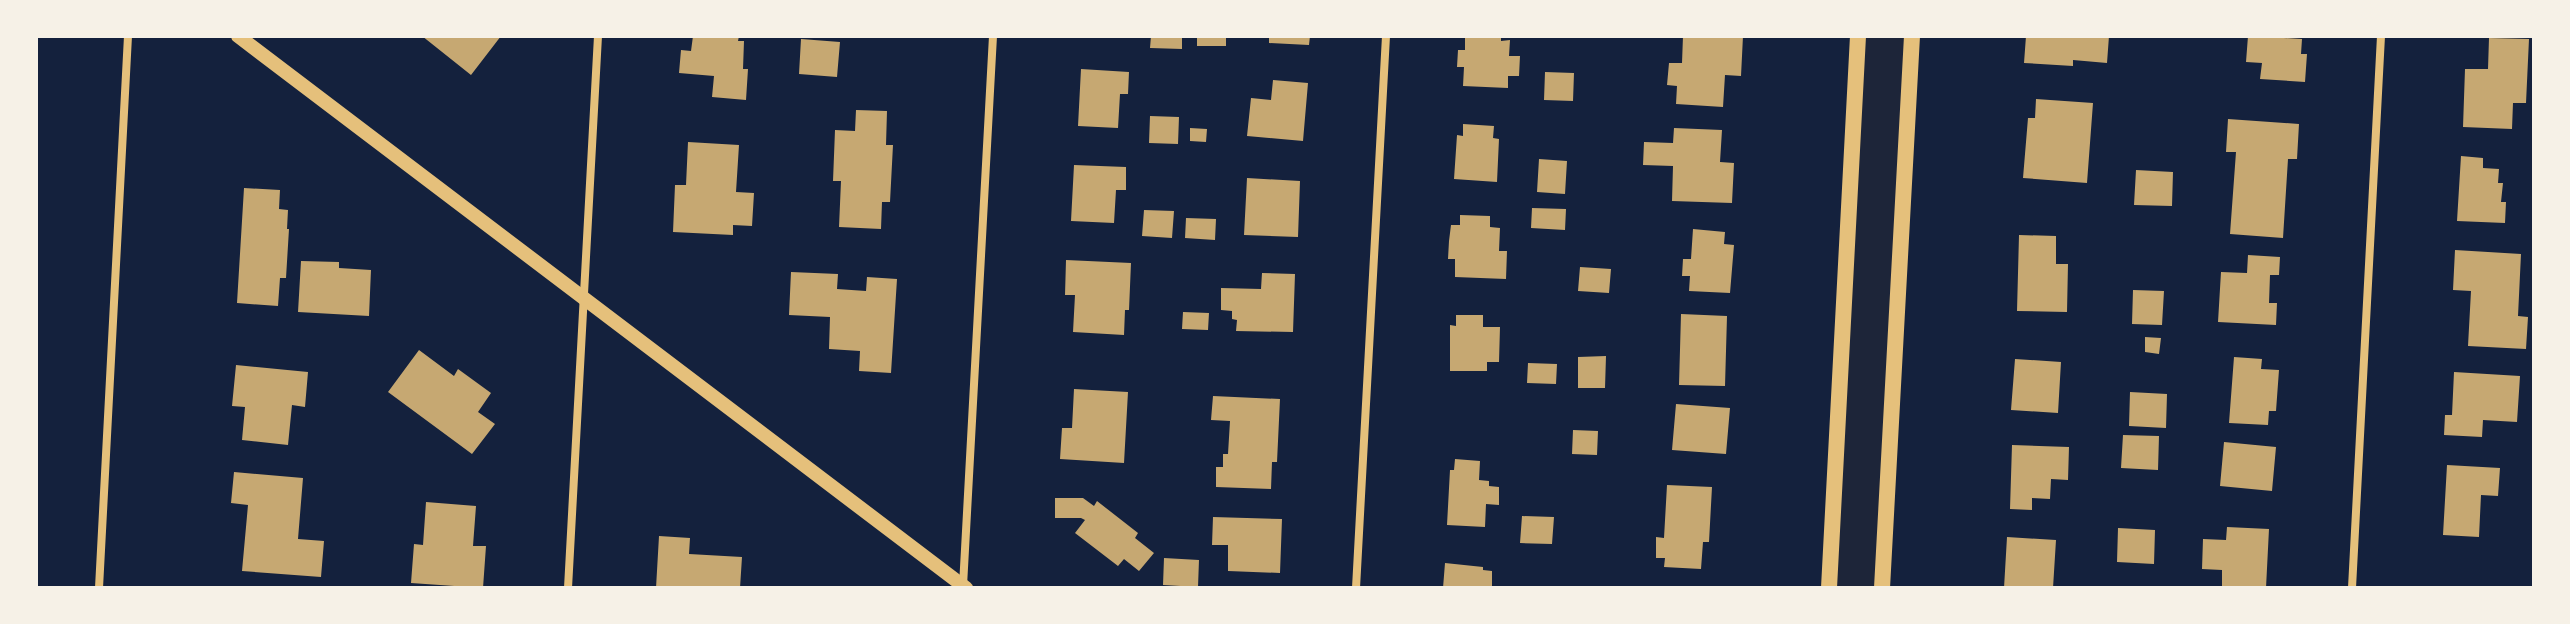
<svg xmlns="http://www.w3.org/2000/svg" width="2570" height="624" font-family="'Source Sans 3',sans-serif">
	<rect width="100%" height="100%" fill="#14213d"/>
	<path fill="#1d2539" d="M1858,36H1910L1882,588H1829Z"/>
	<path fill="#c6a872" d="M422,36H501L471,75Z
		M693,36H739L738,41H744L743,69H748L746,100L712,97L714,76L679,73L681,50L691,51Z
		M1151,36H1182V49L1150,48Z
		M1197,36H1226V46H1197Z
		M1269,36H1310L1309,45L1269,43Z
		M1469,36H1501V41L1510,40L1509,56H1520L1519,76H1508V88L1463,86L1464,67H1457L1458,50H1465V38Z
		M1683,36H1743L1741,76L1725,75L1723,107L1676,104L1677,86L1667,85L1669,63H1682Z
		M2026,36H2109L2107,63L2073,60V66L2024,63Z
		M2248,36L2302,39L2301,54H2307L2305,82L2260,79L2262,63L2246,62Z
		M2489,38L2529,39L2526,103H2513L2512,129L2463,127L2465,69H2488Z
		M801,39L840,42L837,77L799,74Z
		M1081,69L1129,72L1128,94H1120L1118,128L1078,126Z
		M1545,72L1574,73L1573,101L1544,100Z
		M1273,80L1308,83L1303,141L1247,136L1251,98L1271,100Z
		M2036,99L2093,103L2087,183L2023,178L2028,118H2035Z
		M856,110L887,111L886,145H893L890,202H882L881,229L839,227L841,181H833L835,130L855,131Z
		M1150,116L1179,117L1178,144L1149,143Z
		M2228,119L2299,124L2297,159H2288L2283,238L2230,234L2236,152H2226Z
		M1463,124L1494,126L1493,138L1499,139L1497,182L1454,179L1457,135L1463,136Z
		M1190,128L1207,129L1206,142L1190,141Z
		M1674,128L1722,130L1720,162L1734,163L1732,203L1672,201L1673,166L1643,165L1644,142L1673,143Z
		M688,142L739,145L736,192L754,193L752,226L733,225V235L673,232L675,185H686Z
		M2461,156L2483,158V168L2499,169L2498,183H2503L2501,202H2506L2505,223L2457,221Z
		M1539,159L1567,161L1565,194L1537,192Z
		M1074,165L1126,167V190H1116L1114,223L1071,221Z
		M2136,170L2173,172L2172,206L2134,205Z
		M1247,178L1300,181L1298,237L1244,235Z
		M244,188L280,190L279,209L288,210L287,229H289L286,278H280L278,306L237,303Z
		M1532,208L1566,209L1565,230L1531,228Z
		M1144,210L1174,211L1172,238L1142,236Z
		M1460,215L1490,216V227L1500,228L1499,251H1507L1506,279L1455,277V259H1448L1449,241L1451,225H1460Z
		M1186,218L1216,219L1215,240L1185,238Z
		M1693,229L1725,232L1724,244L1734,245L1730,293L1689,291L1690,276H1682L1683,259H1691Z
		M2019,235L2056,236V264H2068L2067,312L2017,311Z
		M2455,250L2521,254L2518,316L2528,317L2526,349L2468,346L2471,291L2453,290Z
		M2248,255L2280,257L2279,275H2270L2269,303H2277L2276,325L2218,322L2221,272L2247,273Z
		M1066,260L1131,263L1129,310H1125L1124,335L1073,332L1075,295H1065Z
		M301,261L339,262V268L371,270L369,316L298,312Z
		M1580,267L1611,269L1609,293L1578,291Z
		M791,272L838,274L837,289L866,291L867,277L897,279L891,373L859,371L860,351L829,349L830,317L789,315Z
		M1262,273L1295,274L1293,332L1236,331L1237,320L1232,319V311L1221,310V288L1261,289Z
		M2133,290L2164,291L2162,325L2132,324Z
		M1183,312L1209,313L1208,330L1182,329Z
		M1681,314L1727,316L1725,386L1679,385Z
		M1456,315H1483V327H1500L1499,362H1487V371H1450V325L1456,326Z
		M2145,337L2161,338L2159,354L2145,352Z
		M419,350L454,376L458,369L491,393L478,412L495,424L472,454L388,392Z
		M1606,356L1605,388H1578V357Z
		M2234,357L2262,359L2261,369L2279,370L2276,411H2269L2268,425L2229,423Z
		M2015,359L2061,362L2058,413L2011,410Z
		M1528,363L1557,364L1556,384L1527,383Z
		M236,365L308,372L305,407L292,405L288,445L242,440L245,407L232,406Z
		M2454,372L2520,376L2517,422L2483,420L2482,437L2444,435L2445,415H2452Z
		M1074,389L1128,392L1124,463L1060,459L1062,428H1072Z
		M2130,392L2167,394L2166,428L2129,426Z
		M1213,396L1280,399L1277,462H1272L1271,489L1216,487V467H1223V454H1228L1230,421L1211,420Z
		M1676,404L1730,408L1726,454L1672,450Z
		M1573,430L1598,431L1597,455L1572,454Z
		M2123,435L2159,436L2158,470L2121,468Z
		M2224,442L2276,447L2272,491L2220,486Z
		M2012,445L2069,447L2068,480L2051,479L2050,499L2032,498V510L2010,509Z
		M1455,459L1480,461L1479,480L1489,481V486L1499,487V505L1486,504L1485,527L1447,525L1450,470H1454Z
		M2447,465L2500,468L2498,496L2481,495L2479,537L2443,535Z
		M234,472L303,478L298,539L324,541L321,577L242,571L248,505L231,503Z
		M1667,485L1712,487L1709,542H1703L1701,569L1664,567L1665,558H1656V537L1664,538Z
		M1055,498H1083L1094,506L1097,501L1138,533L1135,538L1154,553L1139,571L1124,559L1118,566L1075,533L1085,520L1081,518H1055Z
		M426,502L476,506L473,546H486L483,588L411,583L414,544L423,545Z
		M1522,516L1554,517L1552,544L1520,543Z
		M1213,517L1282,519L1280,573L1228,571V545H1212Z
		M2227,527L2269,529L2266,588H2225L2222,586V570L2202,569L2203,539L2226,540Z
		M2118,528L2155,530L2154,564L2117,562Z
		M659,536L690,538L689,554L742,557L740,588H656Z
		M2007,537L2056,540L2053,588H2004Z
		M1164,558L1199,560L1198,587L1163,585Z
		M1445,563L1483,567V570L1492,571V586L1443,588Z"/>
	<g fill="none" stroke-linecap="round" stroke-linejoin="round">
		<path stroke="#e5c07b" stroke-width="8" d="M963,586L993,36
			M99,588L128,36
			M568,588L598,36
			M1356,588L1386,36
			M2352,588L2381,36"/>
		<path stroke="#e5c07b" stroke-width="14" d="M238,36L966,588"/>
		<path stroke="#e5c07b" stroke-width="16" d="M1829,588L1858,36
			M1882,588L1912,36"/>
	</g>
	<rect width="2570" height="624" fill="none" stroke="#f6f1e7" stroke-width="76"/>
</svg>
